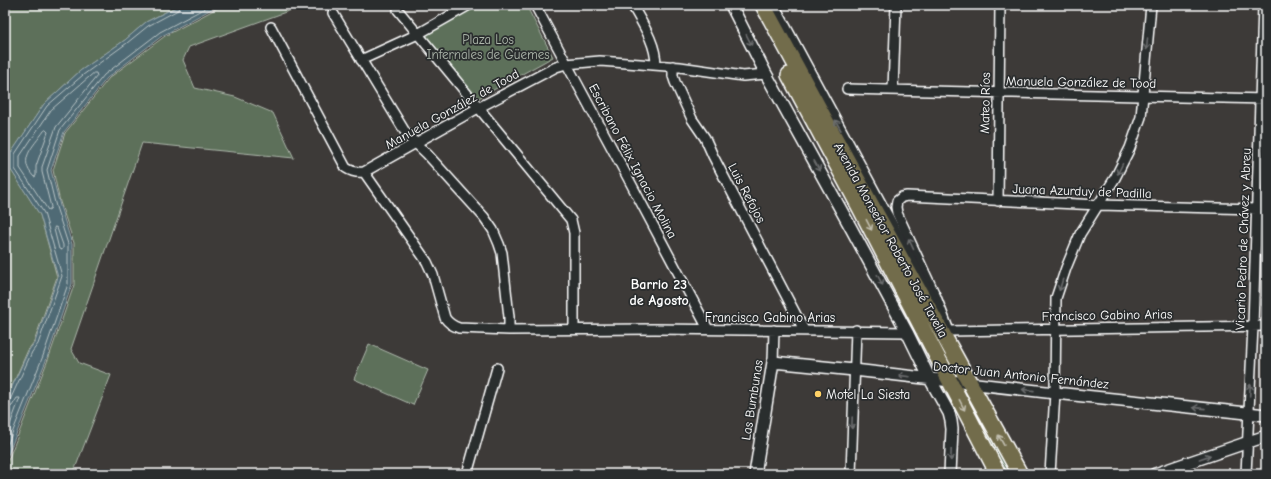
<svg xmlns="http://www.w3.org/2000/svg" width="1271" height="479" font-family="'Comic Neue',sans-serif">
	<rect width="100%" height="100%" fill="#3d3a38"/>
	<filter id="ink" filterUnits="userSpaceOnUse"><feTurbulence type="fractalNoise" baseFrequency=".025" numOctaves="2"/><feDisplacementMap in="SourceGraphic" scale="8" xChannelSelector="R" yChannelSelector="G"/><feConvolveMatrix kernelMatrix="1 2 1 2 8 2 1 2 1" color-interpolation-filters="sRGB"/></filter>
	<g filter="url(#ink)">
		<path fill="#5d705a" stroke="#aeb8ac" d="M5,5H179L146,22L125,40L80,71L44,104L11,153V170L40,215L57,277L34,342L28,350L5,402Z
			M223,5H305L189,47L183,60L195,88L235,97L273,113L294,158L142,143L71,349L79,363L111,375L73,474H5V468L49,357L74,285V243L60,202L53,170L65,133L109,78L165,36Z
			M477,5H526L553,57L477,99L424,33Z
			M369,344L428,370L413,405L354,379Z
			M964,391H967L1016,474H1006L963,393Z"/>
		<path fill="#4f6b74" stroke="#95a6ac" d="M180,5H219L162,36L107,78L64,132L51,170L60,206L72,244V284L47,358L5,462V402L29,350L35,342L58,277L40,215L11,170V153L44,104L80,71L125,40L146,22Z"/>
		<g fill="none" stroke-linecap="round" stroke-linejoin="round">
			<path stroke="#b9c4c7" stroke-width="1" d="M94,73H96L97,76L56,127L42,167V172L51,207L50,209L48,210L20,168V156L51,110Z
				M46,130L48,132L36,166V176L34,177C17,159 33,147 44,131Z
				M55,227L57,228L63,245V249L62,250L59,249L54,229Z
				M5,403L8,402L10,400L32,352L38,344L62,276L44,213L15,169V154L47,106L83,75L127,43L148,26L178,10L180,5
				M5,408L12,406L17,398H20L5,438
				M5,451L43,356L68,284V244L56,207L47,170L60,130L104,75L160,32L211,5"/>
			<defs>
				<path id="minor" d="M535,5L628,178L708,329
					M632,5C642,23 656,43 656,65
					M398,10L571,220L574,233V329
					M333,13L407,135L427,154L484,217L493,230L499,244L502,253L509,317V330
					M271,27L346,168C352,172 357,173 364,172L427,262L433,275L445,318C449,324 453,326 459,328L509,330L655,329L907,332
					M361,60L418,34L469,5
					M673,66V76L675,82L692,119L705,138L713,156L804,330
					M847,89L1266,99
					M893,90L896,5
					M364,172L478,108L556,67L566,64L600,61L680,67L743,76L766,74
					M998,201L1000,5
					M1257,209L1099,205L907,196L902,197L897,201L896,207L897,213L936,297L949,331L1266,326
					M773,362L774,330
					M467,474L497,368
					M851,474L856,330
					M1050,474L1055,393L1056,298L1066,268L1080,234L1115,178L1130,148L1141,117L1151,5
					M1246,474L1253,326L1263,5"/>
				<path id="tertiary" d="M731,5L766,74L851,228L907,332L930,379L949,413L951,421L952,429L950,474
					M773,5L931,298
					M755,474L773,362L854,370L1055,393L1266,415
					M1155,474L1266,436"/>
				<path id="trunk" d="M763,5L870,202L1020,474
					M789,75L859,206L998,474"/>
			</defs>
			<use href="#minor" stroke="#fff" stroke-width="12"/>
			<use href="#tertiary" stroke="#fff" stroke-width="14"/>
			<use href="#trunk" stroke="#fff" stroke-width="18"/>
			<use href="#minor" stroke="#2a2d2e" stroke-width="9"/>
			<use href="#tertiary" stroke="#2a2d2e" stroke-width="11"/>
			<use href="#trunk" stroke="#726c4b" stroke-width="15"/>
		</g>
		<defs><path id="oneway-shaft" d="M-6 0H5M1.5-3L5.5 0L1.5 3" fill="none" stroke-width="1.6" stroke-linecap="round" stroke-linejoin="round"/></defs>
		<g stroke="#6a6c6d">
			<use href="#oneway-shaft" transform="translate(749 40) rotate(63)"/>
			<use href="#oneway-shaft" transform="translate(1147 44) rotate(95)"/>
			<use href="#oneway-shaft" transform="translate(838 125) rotate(-119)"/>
			<use href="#oneway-shaft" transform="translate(817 166) rotate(61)"/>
			<use href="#oneway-shaft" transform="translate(1120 169) rotate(116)"/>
			<use href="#oneway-shaft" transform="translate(911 244) rotate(-115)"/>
			<use href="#oneway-shaft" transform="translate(880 280) rotate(62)"/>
			<use href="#oneway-shaft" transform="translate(1061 285) rotate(107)"/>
			<use href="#oneway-shaft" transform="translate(904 376) rotate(-173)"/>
			<use href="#oneway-shaft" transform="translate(1028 390) rotate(-174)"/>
			<use href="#oneway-shaft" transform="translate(1250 390) rotate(-87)"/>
			<use href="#oneway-shaft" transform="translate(1199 408) rotate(-174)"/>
			<use href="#oneway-shaft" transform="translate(852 423) rotate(92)"/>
			<use href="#oneway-shaft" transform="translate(951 455) rotate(92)"/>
			<use href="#oneway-shaft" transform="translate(1205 457) rotate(-19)"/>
		</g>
		<g stroke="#c0bdae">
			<use href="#oneway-shaft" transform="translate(869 225) rotate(63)"/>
			<use href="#oneway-shaft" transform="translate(962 405) rotate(63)"/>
			<use href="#oneway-shaft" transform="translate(1001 440) rotate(-119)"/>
		</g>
	</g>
	<circle fill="#ffd166" stroke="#2a2d2e" stroke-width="1.5" cx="818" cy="394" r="4"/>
	<g text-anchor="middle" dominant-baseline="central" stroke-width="3.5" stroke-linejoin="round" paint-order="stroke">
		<g font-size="13" fill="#aeb8ac" stroke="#2a2d2e">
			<text x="488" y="39">Plaza Los<tspan x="488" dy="15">Infernales de Güemes</tspan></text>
		</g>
		<g font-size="13" fill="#fff" stroke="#2a2d2e">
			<text transform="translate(1081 82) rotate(1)">Manuela González de Tood</text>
			<text transform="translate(985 103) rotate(-89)">Mateo Ríos</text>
			<text transform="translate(452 109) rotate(-29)">Manuela González de Tood</text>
			<text transform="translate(633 161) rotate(62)">Escribano Félix Ignacio Molina</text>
			<text transform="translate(1082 191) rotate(2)">Juana Azurduy de Padilla</text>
			<text transform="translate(747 193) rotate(62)">Luis Refojos</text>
			<text transform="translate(1243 239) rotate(-88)">Vicario Pedro de Chávez y Abreu</text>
			<text transform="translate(891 240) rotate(61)">Avenida Monseñor Roberto José Tavella</text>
			<text transform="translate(1107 315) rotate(-1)">Francisco Gabino Arias</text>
			<text x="770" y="317">Francisco Gabino Arias</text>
			<text transform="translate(1021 375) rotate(6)">Doctor Juan Antonio Fernández</text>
			<text transform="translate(752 400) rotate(-81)">Las Bumbunas</text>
		</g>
		<g font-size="13" fill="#fff" stroke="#2a2d2e" text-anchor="start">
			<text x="826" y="394">Motel La Siesta</text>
		</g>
		<g font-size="14" font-weight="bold" fill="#fff" stroke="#2a2d2e">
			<text x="659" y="284">Barrio 23<tspan x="659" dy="16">de Agosto</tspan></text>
		</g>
	</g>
	<rect width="1271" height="479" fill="none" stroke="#2a2d2e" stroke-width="20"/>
	<rect x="10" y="10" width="1251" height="459" fill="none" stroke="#fff" stroke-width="1.5" filter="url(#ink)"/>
</svg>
